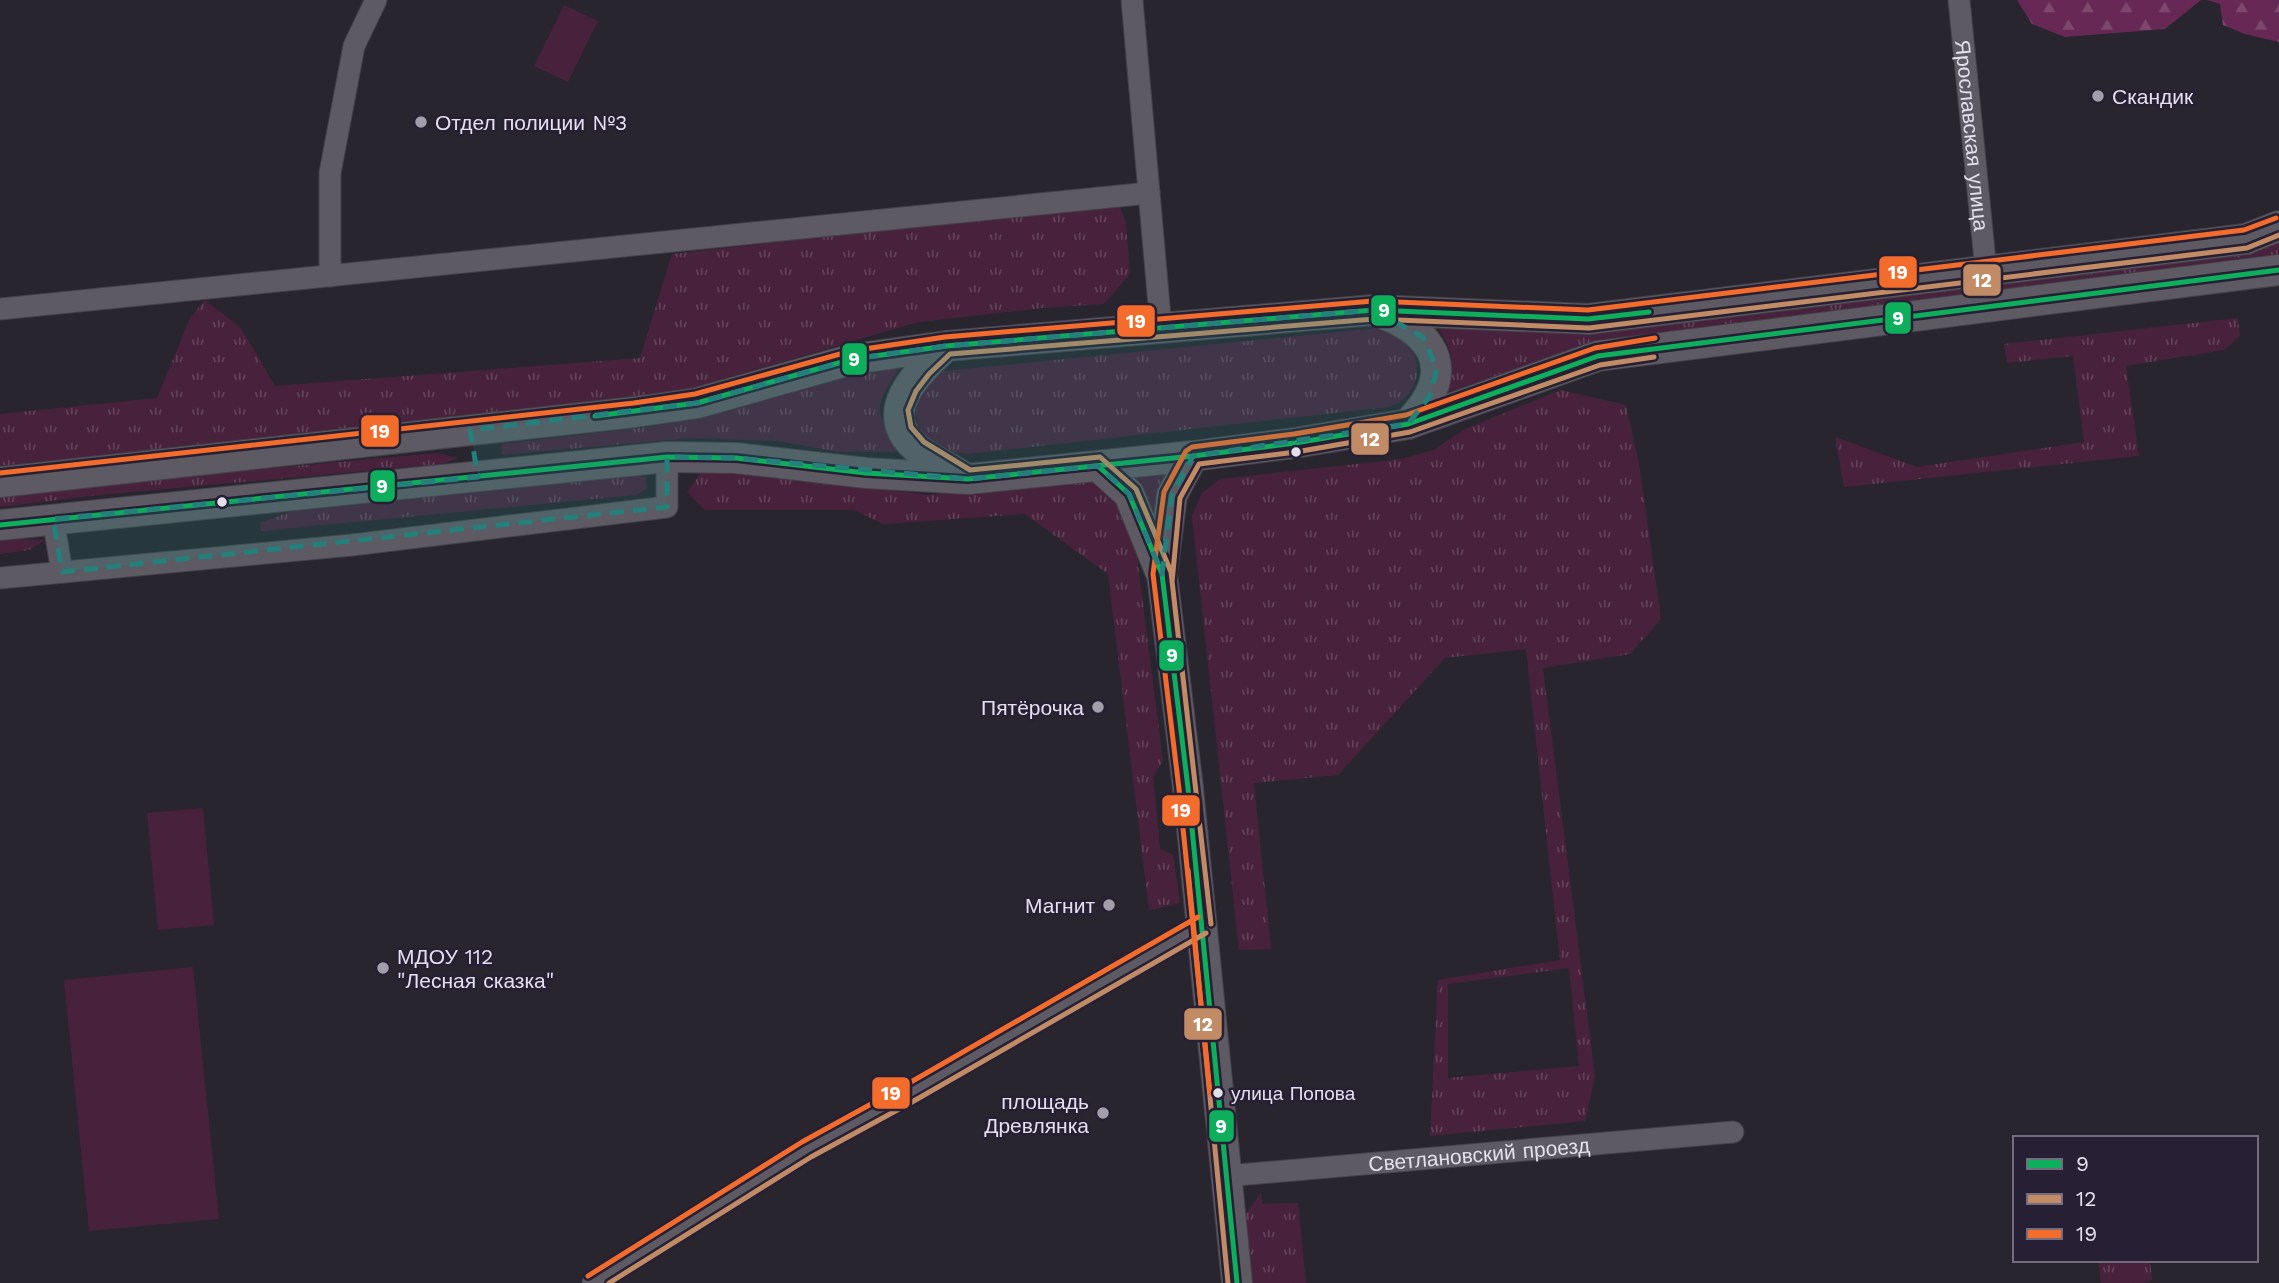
<svg xmlns="http://www.w3.org/2000/svg" width="2279" height="1283" font-family="'Work Sans',sans-serif">
	<defs>
		<pattern id="grass-tufts" width="24" height="20" patternUnits="userSpaceOnUse" patternTransform="scale(1.75)"><rect width="24" height="20" fill="#48223c"/><path d="M3 7l-1-3M5 7V3M7 7l1-3M15 17l-1-3M17 17v-4M19 17l1-3" fill="none" stroke="#624258"/></pattern>
		<pattern id="forest-firs" width="22" height="20" patternUnits="userSpaceOnUse" patternTransform="scale(1.75)"><rect width="22" height="20" fill="#682855"/><path d="M5 1l3.5 6h-7zM16 11l3.5 6h-7z" fill="#7d476e"/></pattern>
	</defs>
	<rect width="100%" height="100%" fill="#28252f"/>
	<path fill="url(#grass-tufts)" fill-rule="evenodd" d="M1112,205L1120,208L1126,223L1130,274L1104,304L1043,308L918,322L655,399L0,466V414L157,398L190,318L205,300L240,327L275,386L640,358L672,254Z
		M2279,239V260L1594,343L1448,392C1455,363 1454,353 1438,328L1592,333Z
		M2238,318L2240,336L2224,350L2126,366L2139,456L1844,487L1835,437L1917,467L2084,442L2073,356L2007,363L2004,344Z
		M1377,328C1421,332 1434,391 1389,407L969,454C962,453 954,453 947,451C922,445 908,416 922,394C929,383 932,376 944,371Z
		M901,366C873,408 873,410 900,452H840L777,441L690,438L502,455L501,444L656,426L710,413L822,380Z
		M1561,390L1626,405L1640,469L1661,619L1630,654L1543,668L1595,1076L1585,1121L1430,1136L1438,980L1560,960L1526,649L1445,658L1338,775L1254,783L1271,949L1239,950L1192,516L1202,493L1220,479L1401,459L1434,450L1465,429ZM1569,968L1579,1066L1448,1078V984Z
		M437,453L458,458L443,464L99,495L0,507V495L97,484Z
		M701,472L753,473L928,495L1094,481L1121,500L1135,541L1163,761L1153,777L1160,849L1173,855L1180,903L1149,910L1108,574L1025,514L883,524L854,510H705L687,492Z
		M634,473L646,478L647,488L637,495L261,531L260,523L303,507Z
		M1168,474L1155,500L1156,543L1130,477Z
		M21,539L45,540L29,550L0,554V541Z
		M1261,1192L1262,1204L1298,1203L1306,1283H1251L1244,1217Z
		M2098,1260H2150L2152,1280L2143,1283H2101Z"/>
	<path fill="url(#forest-firs)" d="M2017,0H2201L2165,29L2065,37L2032,24Z
		M2207,0H2279V42L2245,34L2223,25L2220,4Z"/>
	<path fill="#48223c" d="M564,5L598,21L568,82L534,66Z
		M203,808L214,925L158,930L147,813Z
		M193,967L219,1219L89,1231L64,980Z"/>
	<g fill="none" stroke-linecap="round" stroke-linejoin="round">
		<defs>
			<g id="street">
				<path d="M1132,0L1161,328"/>
				<path id="s1" d="M1959,0L1986,271"/>
				<path d="M330,276V173L354,46L376,0"/>
				<path d="M0,309L1149,193"/>
				<path d="M53,519L62,572"/>
				<path d="M0,578L352,545L667,507V457"/>
				<path id="s2" d="M1226,1176L1733,1132"/>
				<path d="M593,1283L807,1149L908,1094L1202,925"/>
			</g>
			<path id="secondary" d="M1386,315C1422,329 1451,358 1428,398C1423,408 1415,416 1408,424
				M946,346C917,373 873,414 919,450C932,460 948,467 962,476
				M1193,456L1172,495L1162,574L1188,788L1237,1283
				M1098,466L1129,494L1160,571
				M0,482L635,412L697,403L853,359L946,346L1374,310L1588,319L2246,239L2279,226
				M0,525L667,457L736,458L866,473L968,479L1193,456L1295,443L1408,424L1598,356L2279,270"/>
		</defs>
		<use href="#street" stroke="#43414a" stroke-width="23"/>
		<use href="#secondary" stroke="#43414a" stroke-width="32"/>
		<use href="#street" stroke="#5d5a63" stroke-width="21"/>
		<use href="#secondary" stroke="#5d5a63" stroke-width="30"/>
		<defs>
			<path id="bus-1" d="M595,416L697,403L853,359L946,346L1374,310L1588,319L1649,312
				M1098,466L1129,494L1162,574L1188,788L1237,1283
				M0,525L667,457L736,458L866,473L968,479L1193,456L1295,443L1408,424L1598,356L2279,270"/>
			<path id="bus-2" d="M1172,582L1180,498L1199,464L1296,452L1410,432L1600,365L1654,357
				M1188,870L1228,1283
				M1211,924L1171,572L1136,489L1100,457L970,470L924,442L911,427L908,410L916,391L929,374L950,354L1374,319L1589,328L2247,248L2279,235
				M609,1283L811,1157L912,1102L1206,933"/>
			<path id="bus-3" d="M0,473L634,403L695,394L851,351L945,337L1373,301L1588,310L2244,230L2276,218
				M1210,1093L1179,789L1153,574L1164,492L1186,451L1192,447L1294,434L1406,415L1595,348L1655,338
				M588,1276L802,1142L904,1086L1198,917"/>
		</defs>
		<use href="#bus-1" stroke="#272034" stroke-width="10"/>
		<use href="#bus-2" stroke="#272034" stroke-width="10"/>
		<use href="#bus-3" stroke="#272034" stroke-width="10"/>
		<use href="#bus-1" stroke="#0daf5c" stroke-width="5"/>
		<use href="#bus-2" stroke="#c18c65" stroke-width="5"/>
		<use href="#bus-3" stroke="#f36c2b" stroke-width="5"/>
	</g>
	<path fill="#24807b" fill-opacity="0.2" stroke="#24807b" stroke-width="5" stroke-dasharray="14 9" stroke-linejoin="round" d="M1374,310L1423,337L1437,369L1430,396L1408,424L1193,456L1172,495L1162,574L1129,494L1098,466L968,479L736,458L667,457V507L62,572L53,519L478,477L470,430L697,403L853,359L946,346Z"/>
	<g fill="#a29eaa" stroke="#272034" stroke-width="2.5">
		<circle cx="2098" cy="96" r="7"/>
		<circle cx="421" cy="122" r="7"/>
		<circle cx="1098" cy="707" r="7"/>
		<circle cx="1109" cy="905" r="7"/>
		<circle cx="383" cy="968" r="7"/>
		<circle cx="1103" cy="1113" r="7"/>
	</g>
	<g fill="#e4dfed" stroke="#272034" stroke-width="2.5">
		<circle cx="1296" cy="452" r="6"/>
		<circle cx="222" cy="502" r="6"/>
		<circle cx="1218" cy="1093" r="6"/>
	</g>
	<g text-anchor="middle" dominant-baseline="central" stroke-width="5" stroke-linejoin="round" paint-order="stroke">
		<g font-size="19" fill="#e4dfed" stroke="#272034" text-anchor="start">
			<text x="1231" y="1093">улица Попова</text>
		</g>
		<g font-size="21" fill="#e4dfed" stroke="#272034" text-anchor="start">
			<text x="2112" y="96">Скандик</text>
			<text x="435" y="122">Отдел полиции №3</text>
			<text x="1084" y="707" text-anchor="end">Пятёрочка</text>
			<text x="1095" y="905" text-anchor="end">Магнит</text>
			<text x="397" y="956">МДОУ 112<tspan x="397" dy="24">"Лесная сказка"</tspan></text>
			<text x="1089" y="1101" text-anchor="end">площадь<tspan x="1089" dy="24">Древлянка</tspan></text>
		</g>
		<g font-size="21" fill="#e4dfed" stroke="#272034">
			<text stroke="none"><textPath href="#s1" startOffset="136">Ярославская улица</textPath></text>
			<text stroke="none"><textPath href="#s2" startOffset="254">Светлановский проезд</textPath></text>
		</g>
	</g>
	<g stroke="#272034" stroke-width="2.5">
		<rect x="1878" y="255" width="40" height="34" rx="7" fill="#f36c2b"/>
		<rect x="1962" y="263" width="40" height="34" rx="7" fill="#c18c65"/>
		<rect x="1370" y="294" width="27" height="33" rx="7" fill="#0daf5c"/>
		<rect x="1884" y="301" width="28" height="34" rx="7" fill="#0daf5c"/>
		<rect x="1116" y="304" width="40" height="34" rx="7" fill="#f36c2b"/>
		<rect x="841" y="342" width="27" height="34" rx="7" fill="#0daf5c"/>
		<rect x="360" y="414" width="40" height="34" rx="7" fill="#f36c2b"/>
		<rect x="1350" y="422" width="40" height="34" rx="7" fill="#c18c65"/>
		<rect x="369" y="469" width="27" height="34" rx="7" fill="#0daf5c"/>
		<rect x="1158" y="639" width="27" height="33" rx="7" fill="#0daf5c"/>
		<rect x="1161" y="794" width="40" height="33" rx="7" fill="#f36c2b"/>
		<rect x="1183" y="1007" width="40" height="34" rx="7" fill="#c18c65"/>
		<rect x="871" y="1076" width="40" height="34" rx="7" fill="#f36c2b"/>
		<rect x="1208" y="1109" width="27" height="34" rx="7" fill="#0daf5c"/>
	</g>
	<g font-size="19" text-anchor="middle" font-weight="bold" fill="#fff">
		<text x="1898" y="279">19</text>
		<text x="1982" y="287">12</text>
		<text x="1384" y="317">9</text>
		<text x="1898" y="325">9</text>
		<text x="1136" y="328">19</text>
		<text x="854" y="366">9</text>
		<text x="380" y="438">19</text>
		<text x="1370" y="446">12</text>
		<text x="382" y="493">9</text>
		<text x="1172" y="662">9</text>
		<text x="1181" y="817">19</text>
		<text x="1203" y="1031">12</text>
		<text x="891" y="1100">19</text>
		<text x="1221" y="1133">9</text>
	</g>
	<rect x="2013" y="1136" width="245" height="126" fill="#272034" stroke="#736c7e" stroke-width="2"/>
	<rect x="2027" y="1159" width="35" height="10" fill="#0daf5c" stroke="#736c7e" stroke-width="2"/>
	<text x="2076" y="1171" font-size="21" fill="#e4dfed">9</text>
	<rect x="2027" y="1194" width="35" height="10" fill="#c18c65" stroke="#736c7e" stroke-width="2"/>
	<text x="2076" y="1206" font-size="21" fill="#e4dfed">12</text>
	<rect x="2027" y="1229" width="35" height="10" fill="#f36c2b" stroke="#736c7e" stroke-width="2"/>
	<text x="2076" y="1241" font-size="21" fill="#e4dfed">19</text>
</svg>
